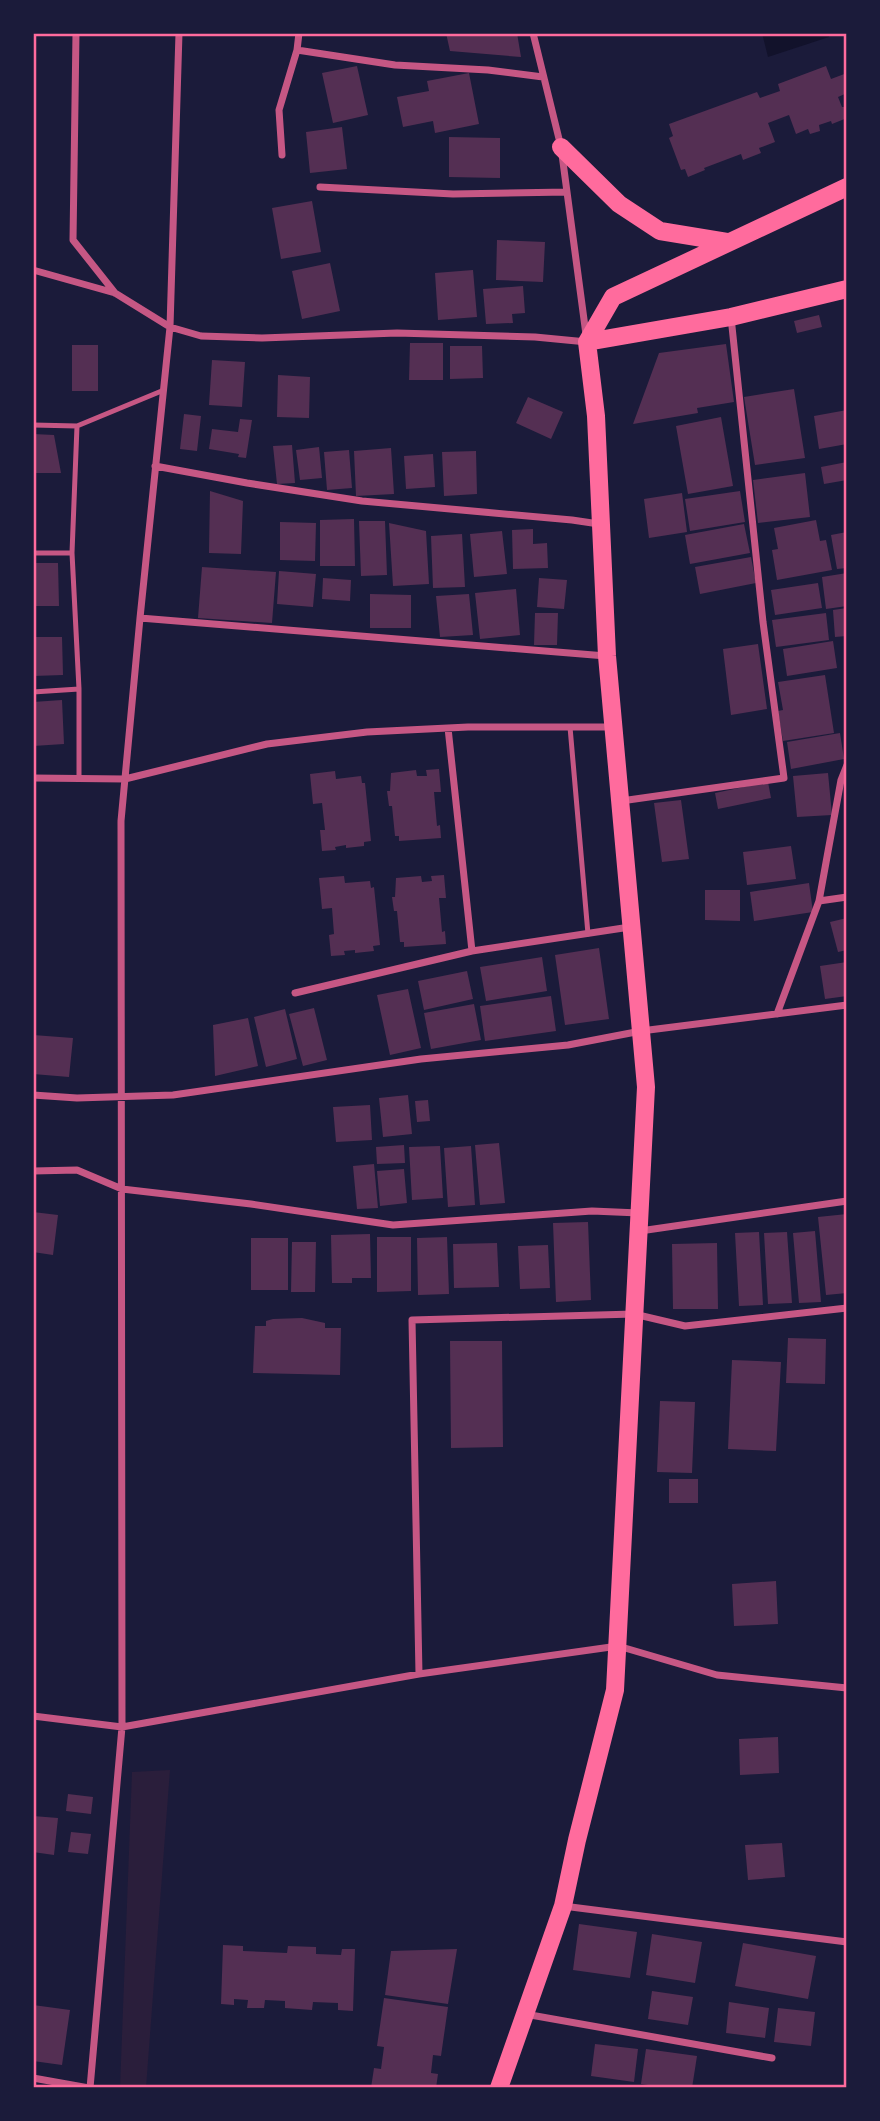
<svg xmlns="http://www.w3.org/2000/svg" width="880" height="2121" font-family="Raleway,sans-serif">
	<rect width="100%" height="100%" fill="#1b1b3a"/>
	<path fill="#2a1e3b" d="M170,1770L146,2088H120L132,1772Z"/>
	<path fill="#12122b" d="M762,33H828L829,37L768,57Z"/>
	<path fill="#542f53" d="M446,33H517L521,57L450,51Z
		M357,66L368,115L333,123L322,73Z
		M826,66L831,79L847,73V93L838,97L842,107H844L847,118L832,124L831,121L819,125L820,131L810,134L808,129L796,134L789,115L768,123L775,142L759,148L761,153L743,160L741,154L704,168L705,170L688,177L685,169L681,170L669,138L673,136L669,124L757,92L760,98L780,91L778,84Z
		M469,73L479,124L435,133L433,121L403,127L397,97L429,91L427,81Z
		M342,127L347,169L310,173L306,132Z
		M449,137L500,138V178L449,177Z
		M312,201L321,252L281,259L272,208Z
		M497,240L545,242L543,282L496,280Z
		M330,263L340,311L302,319L292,271Z
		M473,270L477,317L438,320L435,273Z
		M523,286L525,313L512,314L513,323L486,324L483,289Z
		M819,315L822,327L797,333L794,321Z
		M410,343H443V380H409Z
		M726,344L734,402L697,408L698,413L633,424L659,353Z
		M72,345H98V391H72Z
		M450,346H482L483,378L450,379Z
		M212,360L245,362L242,407L209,405Z
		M278,375L310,377L309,418L277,417Z
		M794,389L805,458L755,465L744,397Z
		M528,397L563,412L551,439L516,423Z
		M847,410V444L819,449L814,416Z
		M184,414L201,416L197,451L180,449Z
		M721,417L733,486L688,494L676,426Z
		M240,419L252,420L246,458L238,457L239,454L209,449L212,429L238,432Z
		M33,434L54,435L61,473H33Z
		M292,445L295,483L277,484L273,446Z
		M319,447L322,478L300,480L296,450Z
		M391,448L394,494L356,496L354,451Z
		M349,450L352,488L327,490L324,452Z
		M476,451L477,494L444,496L442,452Z
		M433,454L435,487L406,489L404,456Z
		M847,462V480L824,484L821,467Z
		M805,473L810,517L758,523L753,480Z
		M210,491L243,501L241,554L209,553Z
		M740,491L745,522L690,531L685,499Z
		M682,493L687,532L649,538L644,499Z
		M354,519L355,566H320V520Z
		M816,520L820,541L826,540L832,570L777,580L772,550L778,549L774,528Z
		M359,521H385L387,575L361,576Z
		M280,522L316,523L315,561L280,560Z
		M389,523L426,531L429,584L393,586Z
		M744,524L750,553L690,564L685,535Z
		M533,529V544L547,543L548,568L513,569L512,530Z
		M502,531L507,574L474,577L470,534Z
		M847,532V568L837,569L831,535Z
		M462,534L465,587L433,588L431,536Z
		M751,557L756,583L700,594L695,567Z
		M33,563H58L59,606H33Z
		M202,567L276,572L272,623L198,618Z
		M279,571L316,574L313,607L277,604Z
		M847,573V606L826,609L822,577Z
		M323,578L351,580L350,601L322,599Z
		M539,578L567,580L564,609L537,607Z
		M818,583L822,608L775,615L771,590Z
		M516,589L520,635L480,639L475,593Z
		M370,594L411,595V628H370Z
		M469,594L473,635L440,637L436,596Z
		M847,608V636L835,637L833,610Z
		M535,613H558L557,645H534Z
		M826,613L829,640L776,647L772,620Z
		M33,637H62L63,675L33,676Z
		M833,641L837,668L787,676L783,649Z
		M758,644L767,709L731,715L723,649Z
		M825,675L834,733L783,741L778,711L783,710L778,682Z
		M62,700L64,744L33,746V702Z
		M840,733L844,759L791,769L787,742Z
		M439,769L441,792H434L437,826L440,825L441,838L399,841V836H395L392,806H389L387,791H390L391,773L416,770L417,776H427L426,770Z
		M335,771L336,779L361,776L362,783H365L371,841L364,842V846L346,848V845L335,847L336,850L322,851L320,830H325L322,803L313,804L310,774Z
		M828,773L832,815L797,817L793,776Z
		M768,782L771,798L718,809L715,793Z
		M681,800L689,859L662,862L654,803Z
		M791,846L796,879L747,885L743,852Z
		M444,875L446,898H439L442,932L445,931L446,944L404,947V942H400L397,911H394L392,897H395L396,878L421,876L422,882L432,881L431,876Z
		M344,876L345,883L370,881L371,888L374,887L380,945L373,946L374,951L355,953V950L344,951L345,955L331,956L329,935L334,934L332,908L322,909L319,878Z
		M809,883L813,912L754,921L750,892Z
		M705,890H740V921L705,920Z
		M847,918V950L838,952L830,922Z
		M599,948L609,1019L565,1025L555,955Z
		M542,957L547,991L486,1001L480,967Z
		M847,962V996L825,999L820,966Z
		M467,971L473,999L424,1010L418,981Z
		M408,989L421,1048L390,1055L377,995Z
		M551,996L556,1031L485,1041L480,1006Z
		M474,1004L481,1040L431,1049L424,1013Z
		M314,1008L327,1060L303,1066L289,1014Z
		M285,1009L297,1059L266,1067L254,1017Z
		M248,1018L258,1066L215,1076L213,1025Z
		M33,1035L73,1038L69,1077L33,1074Z
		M408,1095L412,1134L383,1137L379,1098Z
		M428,1100L430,1121L417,1122L415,1101Z
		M370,1105L372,1140L336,1142L333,1107Z
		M499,1143L505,1203L480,1205L475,1145Z
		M404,1145L405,1163L377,1164L376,1147Z
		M440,1146L443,1198L412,1200L409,1147Z
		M471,1146L475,1205L448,1207L444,1148Z
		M374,1164L378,1208L357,1209L353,1166Z
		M404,1169L407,1203L380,1206L377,1171Z
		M33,1212L58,1215L53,1255L33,1252Z
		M847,1214V1293L826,1295L818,1217Z
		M588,1222L591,1300L556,1302L553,1223Z
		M815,1231L821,1302L799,1303L793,1233Z
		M759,1232L763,1305L739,1306L735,1233Z
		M787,1232L792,1303L768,1304L764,1233Z
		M370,1234L371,1278H352V1283H332L331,1235Z
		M377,1237H411V1291L377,1292Z
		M447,1237L449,1294L418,1295L417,1238Z
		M251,1238H288V1290H251Z
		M292,1242H316L315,1292H291Z
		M497,1243L499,1287L454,1288L453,1244Z
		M717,1243L718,1309H673L672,1244Z
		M548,1245L550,1288L520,1289L518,1246Z
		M302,1318L325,1323V1328H341L340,1375L253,1373L255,1326H266V1321L273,1319Z
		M788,1338L826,1339L825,1384L786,1383Z
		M450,1341H502L503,1447L451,1448Z
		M732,1360L781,1362L776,1451L728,1449Z
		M660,1401L695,1402L692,1473L657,1472Z
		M669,1479H698V1503H669Z
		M776,1581L778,1624L734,1626L732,1584Z
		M778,1737L779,1773L740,1775L739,1739Z
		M68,1794L93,1797L91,1814L66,1811Z
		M33,1816L58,1818L54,1855L33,1852Z
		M71,1832L91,1834L88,1854L68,1852Z
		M782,1843L785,1877L748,1880L745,1845Z
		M579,1924L637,1932L630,1978L573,1970Z
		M652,1934L702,1942L695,1983L646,1975Z
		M743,1943L816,1956L808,1999L735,1986Z
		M223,1945L243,1946V1951L287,1953L288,1946L316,1947V1954L341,1955L342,1949H355L353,2011L338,2010V2003L313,2002L312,2010L285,2008V2001L265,2000L264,2008H247L248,2000L234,1999V2005L221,2004Z
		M457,1949L448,2004L385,1995L391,1951Z
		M652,1991L693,1997L688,2025L648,2019Z
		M384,1998L448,2007L441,2056L433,2055L431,2073L438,2074L436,2088H371L374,2068L381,2069L384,2047L377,2046Z
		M729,2002L769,2008L765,2038L726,2033Z
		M33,2005L70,2010L62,2065L33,2061Z
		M778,2008L815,2012L811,2046L774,2042Z
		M595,2044L638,2049L634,2082L591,2076Z
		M646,2049L697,2056L692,2088H670L641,2084Z"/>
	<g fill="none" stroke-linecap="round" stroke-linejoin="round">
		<path stroke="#c65784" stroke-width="5" d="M33,425L77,426L164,390
			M77,426L72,553L79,689V779
			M33,553H72
			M33,692L79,689
			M570,727L588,934"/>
		<path stroke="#c65784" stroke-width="7" d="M76,33L73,240L115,293
			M297,50L395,65L488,70L543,77
			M282,155L279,110L297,50L299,33
			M320,187L453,194L567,192
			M33,270L115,293L170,327L201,336L262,338L397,333L535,337L587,342L561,147L533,33
			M155,466L247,483L362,501L572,520L599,524
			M140,618L606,656
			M448,728L472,951
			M33,778L125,779L267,744L367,732L468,727H612
			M621,801L784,778L763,622L731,317
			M819,901L847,897
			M295,993L472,951L630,927
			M777,1014L819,901L841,780L847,765
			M33,1095L77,1098L173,1095L421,1059L568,1045L641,1031L847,1005
			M33,1171L77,1170L122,1189L251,1204L393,1225L592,1211L639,1213
			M640,1231L847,1201
			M419,1674L412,1320L634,1314L685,1326L847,1308
			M33,1716L122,1727L419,1674L618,1646L717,1675L847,1688
			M563,1906L847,1942
			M525,2014L772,2058
			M33,2078L89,2088
			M90,2088L122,1727L121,821L140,618L170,327L179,33"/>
		<path stroke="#ff6b9d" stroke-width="18" d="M561,147L619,204L660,231L727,242
			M587,342L731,317L847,289
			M499,2088L563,1906L577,1840L615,1690L646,1087L607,656L596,416L587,342L613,297L847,187"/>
	</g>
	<rect width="880" height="2121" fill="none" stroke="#1b1b3a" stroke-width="70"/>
	<rect x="35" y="35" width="810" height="2051" fill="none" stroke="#ff6b9d" stroke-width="2.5"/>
</svg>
